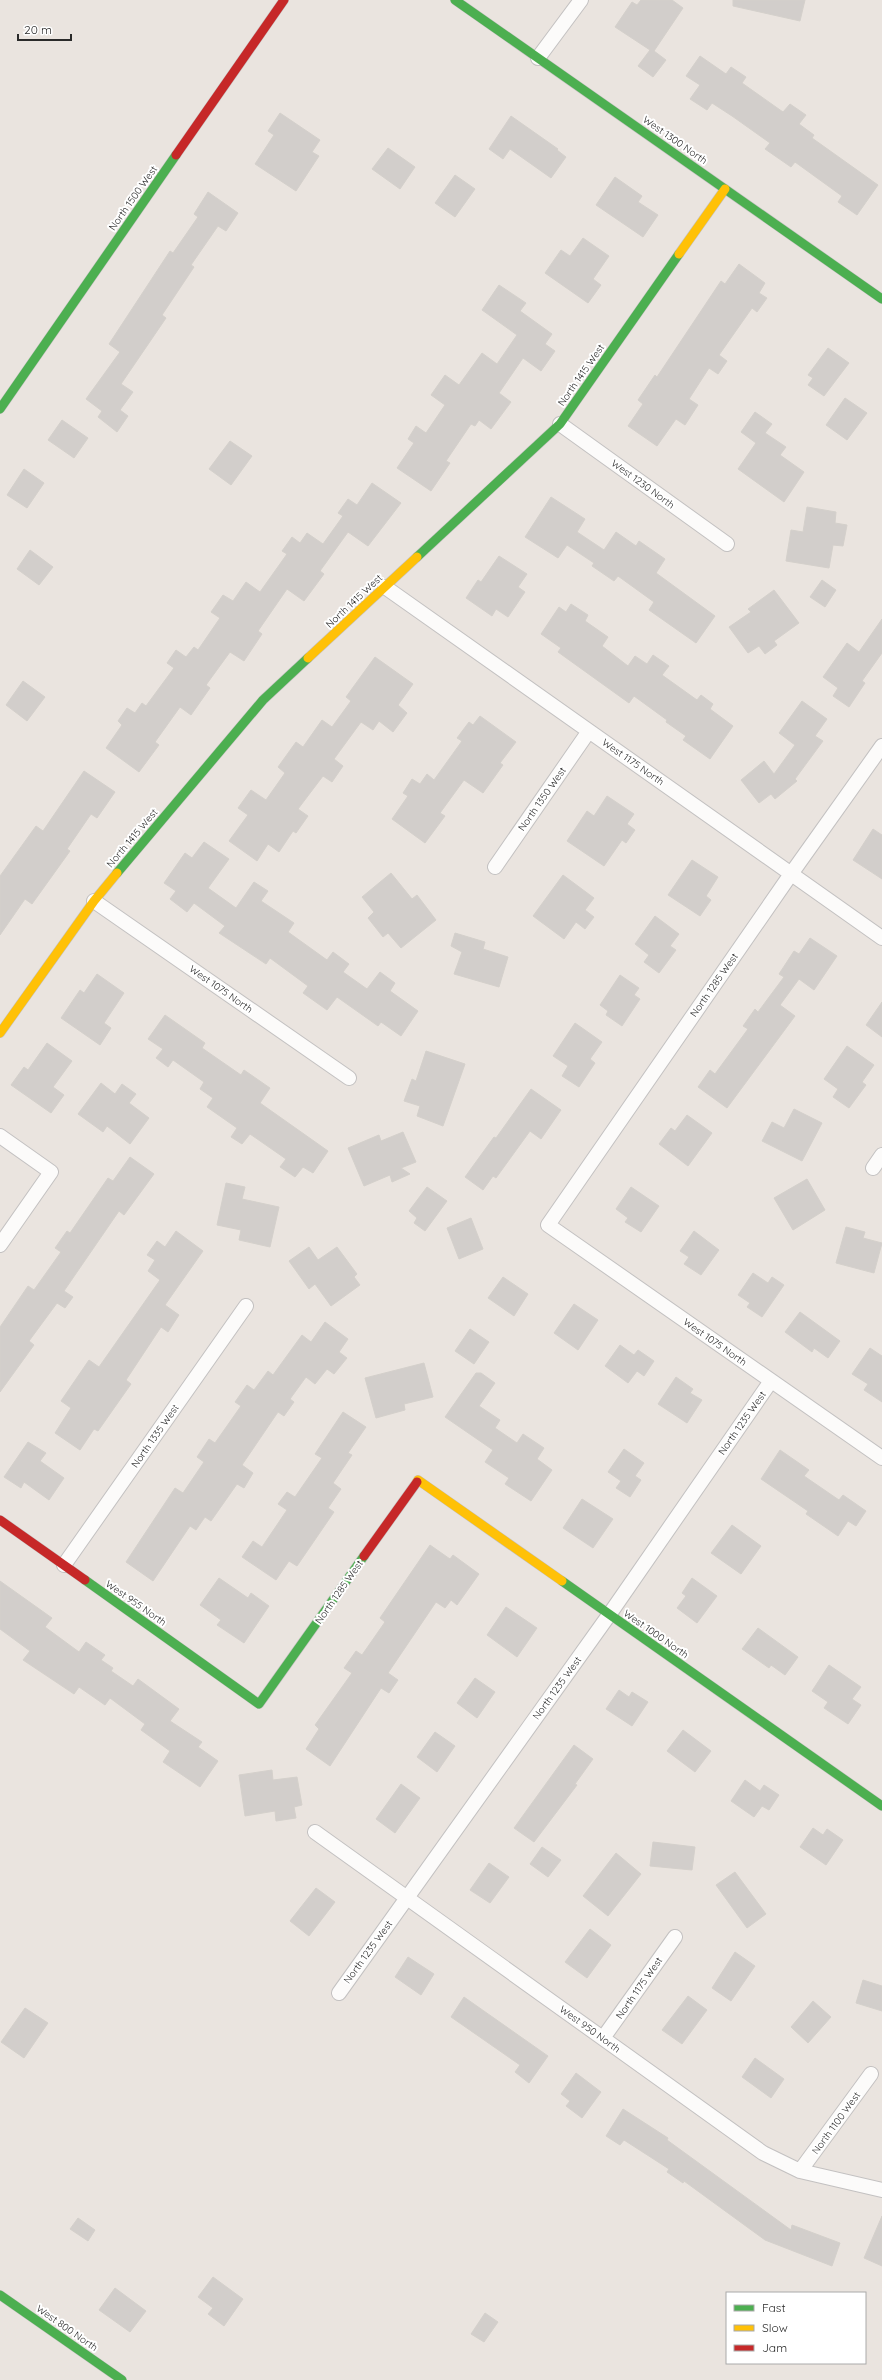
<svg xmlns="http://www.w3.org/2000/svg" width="882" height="2380" font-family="Quicksand,sans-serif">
	<rect width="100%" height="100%" fill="#eae4df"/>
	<path fill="#d2cecb" stroke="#d4d0cb" d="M641,0H672L683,8L654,51L666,60L653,77L638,66L650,50L615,27L632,2L637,5Z
		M733,0H805L800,21L733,6Z
		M700,56L726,74L731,67L746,77L742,83L783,112L790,104L806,115L799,124L814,135L812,138L878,185L857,215L838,202L842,196L795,162L791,167L765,149L770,143L732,116L712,103L707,110L690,99L700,85L686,76Z
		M280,113L320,140L312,152L319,156L296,191L255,164L274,135L268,131Z
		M511,116L558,149L557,150L566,157L551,178L510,149L503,159L489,149Z
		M388,148L415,167L400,189L372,169Z
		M455,175L475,189L455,217L435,203Z
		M615,177L642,196L638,202L658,215L643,237L596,205Z
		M208,192L238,213L226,231L218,226L191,265L194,267L162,315L166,318L121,384L133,392L120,410L128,416L117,432L98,417L102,411L86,399L120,352L109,344L170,251L173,253L198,217L194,214Z
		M583,238L609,256L593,279L601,285L588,303L545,273L561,250L570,256Z
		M739,264L765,283L759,293L767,298L757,312L752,308L719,355L727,361L718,374L709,368L689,399L698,405L685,425L676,419L657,446L628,426L643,404L638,400L655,375L657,377L721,281L725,284Z
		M499,285L526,303L520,311L552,334L545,344L555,351L541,371L523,358L499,393L511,402L491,429L479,420L475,426L471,424L446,461L450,463L431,491L397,468L414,443L408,439L416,426L426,433L445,405L431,395L445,375L459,385L482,353L497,364L517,335L482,310Z
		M828,348L849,363L824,396L808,385L813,378L808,375Z
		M845,398L867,413L847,440L826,425Z
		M755,412L772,424L765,433L786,447L780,455L804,472L784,502L738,469L756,443L741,432Z
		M62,420L88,438L74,458L48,440Z
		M230,441L252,456L231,485L209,469Z
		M24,469L44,483L27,508L7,495Z
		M372,483L401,503L368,546L348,532L320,571L324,574L304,601L287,589L258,631L262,634L244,661L230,652L206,685L210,688L191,715L180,707L155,742L159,745L139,772L106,748L122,725L118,721L127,708L135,713L142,703L146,706L174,668L167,663L176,650L186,657L194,647L198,650L220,618L211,612L223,595L233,601L246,582L260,592L287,554L282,551L292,537L300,543L307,533L323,544L343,516L338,513L348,499L357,505Z
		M551,497L585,519L577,532L604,550L616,532L636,546L639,541L665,559L656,573L715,616L696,643L649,610L654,602L618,576L614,581L592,566L594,563L567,545L558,558L525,537Z
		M807,507L836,512L835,523L847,525L843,546L833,545L829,568L786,561L791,530L803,532Z
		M30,550L53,567L39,585L17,569Z
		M499,556L527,574L518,587L525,592L508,617L496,609L492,616L466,598L478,580L481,582Z
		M822,580L836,590L825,607L810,597Z
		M774,590L799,623L774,641L777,645L765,654L759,646L748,653L729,627L751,612L748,609Z
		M571,604L588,615L585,621L608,637L602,646L628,666L635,656L647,664L653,655L669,666L662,675L697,700L701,695L713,704L710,709L733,726L710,759L683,740L686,736L666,722L667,720L634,696L629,703L558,652L561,648L541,634L559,607L566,612Z
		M882,619V653L862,681L865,683L849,707L833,696L838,688L823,677L847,643L859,652Z
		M375,657L413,684L398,705L407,713L393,732L379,721L373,730L361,722L334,759L343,766L332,782L323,776L298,809L308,816L296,833L293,831L279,852L268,844L257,861L229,841L248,815L238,808L251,790L266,800L285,773L278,767L296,742L303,747L322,720L332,727L351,701L346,697Z
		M23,681L45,697L27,721L6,705Z
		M802,701L827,719L815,736L823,741L795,779L797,781L775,799L771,794L759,803L741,780L764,761L774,774L795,745L779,733Z
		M480,716L516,742L500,763L503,765L483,793L464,780L440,813L445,816L425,843L392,819L408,796L403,793L412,779L420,784L427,774L434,780L462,741L457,738L469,722L473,725Z
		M84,771L115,792L97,818L91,814L67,849L70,851L32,904L25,899L0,935V876L36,826L43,831Z
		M607,796L634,814L627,824L635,830L626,843L622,840L604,866L567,841L587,811L594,816Z
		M873,829L882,835V879L853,860Z
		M204,842L229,859L208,888L236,908L254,882L268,891L261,901L294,923L288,932L327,960L333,952L349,964L343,972L367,989L380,972L395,983L390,991L418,1011L401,1036L381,1022L378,1026L337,997L327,1010L303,993L308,986L270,958L266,964L219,933L225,926L194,903L187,912L170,899L176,891L164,883L185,853L192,858Z
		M692,860L718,877L706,896L711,900L700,916L668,895Z
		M391,873L412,899L417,895L436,920L401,948L388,933L383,937L368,918L374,912L362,897Z
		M563,875L594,898L585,910L594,917L585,929L576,922L564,939L533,916Z
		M655,916L679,934L670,946L676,950L659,973L644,962L649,955L635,944Z
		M455,933L485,942L483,949L508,957L499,987L454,974L462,952L451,946Z
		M810,938L837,956L814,990L799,979L780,1005L795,1016L727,1108L698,1087L710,1070L715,1074L748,1029L743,1026L755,1009L758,1012L784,977L779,974L794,951L799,954Z
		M97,974L124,993L104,1023L111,1028L100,1045L61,1018L80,990L84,993Z
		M620,975L639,988L634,995L640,999L622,1026L606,1015L608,1011L600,1005Z
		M882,1002V1037L866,1025Z
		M165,1015L205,1043L202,1048L241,1075L244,1070L270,1088L260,1103L328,1151L313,1173L303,1167L295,1177L280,1167L286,1159L250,1134L242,1144L231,1137L237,1128L207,1107L213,1098L200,1089L204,1082L173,1060L168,1067L156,1058L163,1049L148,1039Z
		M575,1023L602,1042L590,1059L595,1063L579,1087L562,1076L568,1066L553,1056Z
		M47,1043L72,1061L53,1087L64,1095L51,1113L11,1085L24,1067L28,1070Z
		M847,1046L874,1065L862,1082L866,1085L849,1108L833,1097L838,1089L824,1079Z
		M426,1051L465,1064L443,1126L417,1116L420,1106L404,1101L412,1079L416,1081Z
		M101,1083L115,1094L122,1084L136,1094L129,1103L149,1118L130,1144L107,1126L103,1132L78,1114Z
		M531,1089L561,1110L541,1139L530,1131L496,1178L493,1176L483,1190L465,1177L494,1137L496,1138Z
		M794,1109L822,1123L802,1161L762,1141L772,1122L784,1128Z
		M687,1115L712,1133L688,1166L659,1144L671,1128L675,1131Z
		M403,1132L416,1162L401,1168L410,1174L392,1182L390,1175L364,1186L348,1148L379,1135L381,1141Z
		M130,1157L154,1174L124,1215L119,1211L64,1291L73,1297L65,1308L57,1303L29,1341L34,1345L0,1392V1327L28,1286L34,1290L61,1252L55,1248L67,1231L70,1233L108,1178L113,1181Z
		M807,1179L825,1210L793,1230L774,1198Z
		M226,1183L245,1187L242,1199L279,1207L270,1247L239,1240L241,1230L217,1225Z
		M427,1187L447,1201L425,1231L414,1223L417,1218L409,1211Z
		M631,1187L659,1206L641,1232L625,1222L628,1218L616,1209Z
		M471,1218L483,1249L459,1259L447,1228Z
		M846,1227L865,1232L863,1238L882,1243L874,1273L836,1263Z
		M176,1231L203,1251L165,1305L179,1315L168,1332L161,1327L126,1380L131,1384L98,1431L94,1429L80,1450L55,1433L71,1408L61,1401L89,1360L99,1367L160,1280L148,1271L155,1260L147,1255L157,1241L165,1247Z
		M694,1231L719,1250L701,1275L684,1264L689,1257L680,1251Z
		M309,1247L318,1260L337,1247L357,1274L354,1277L360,1285L331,1306L315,1284L309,1289L289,1261Z
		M753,1273L768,1283L772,1277L784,1285L762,1317L747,1307L750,1303L738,1295Z
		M503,1277L528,1294L514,1316L488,1298Z
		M574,1304L598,1320L578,1350L554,1333Z
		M800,1312L840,1341L828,1358L814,1348L812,1352L785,1332Z
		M325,1322L348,1339L339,1352L347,1358L334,1374L327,1369L315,1384L306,1377L290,1399L294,1402L284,1416L278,1412L242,1465L253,1473L244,1488L237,1484L211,1521L205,1517L196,1530L190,1526L153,1581L126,1562L175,1488L183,1493L204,1462L197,1457L209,1439L215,1443L241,1406L235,1402L247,1385L254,1390L268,1371L273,1375L302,1335L311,1342Z
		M470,1329L489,1342L474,1364L455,1351Z
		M620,1345L634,1355L638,1350L654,1361L644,1376L637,1371L628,1383L605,1366Z
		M870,1348L882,1356V1402L864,1390L868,1384L852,1374Z
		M424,1363L433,1397L404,1404L405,1410L376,1418L365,1378Z
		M476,1373H481L495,1383L479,1406L500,1420L495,1428L517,1443L523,1434L544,1448L537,1459L552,1470L531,1501L505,1484L509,1478L485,1462L493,1450L445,1417Z
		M676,1377L693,1389L690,1393L702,1400L687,1423L658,1404Z
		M343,1412L366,1427L348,1453L352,1455L333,1483L341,1489L328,1508L334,1512L297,1566L289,1561L276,1580L242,1557L253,1541L262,1547L287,1510L278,1504L287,1492L295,1497L322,1458L315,1454Z
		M28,1442L46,1453L40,1461L64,1478L49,1500L24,1482L21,1488L4,1477Z
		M624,1449L644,1463L635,1476L641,1480L630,1497L616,1488L621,1481L608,1472Z
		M780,1450L809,1470L804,1476L839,1500L843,1495L866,1511L856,1526L848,1521L838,1536L806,1514L808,1511L761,1479Z
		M582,1499L613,1519L593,1548L563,1528Z
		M732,1525L761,1546L741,1574L711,1553Z
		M430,1545L450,1559L453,1555L479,1574L457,1605L451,1600L445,1608L436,1602L388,1673L398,1680L389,1693L381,1688L330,1766L306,1749L319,1729L315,1725L352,1673L344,1668L356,1651L362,1655L385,1622L380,1618Z
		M219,1578L248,1598L251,1593L269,1606L244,1643L217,1625L221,1620L200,1605Z
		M692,1578L717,1596L697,1623L677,1608L686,1596L682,1593Z
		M0,1581L52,1618L45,1627L79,1652L86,1642L105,1655L101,1660L113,1668L111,1671L133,1686L138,1679L179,1709L170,1721L202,1742L198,1747L218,1761L200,1787L163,1762L170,1751L141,1730L145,1724L110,1698L105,1705L79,1687L74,1694L23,1660L30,1651L0,1629Z
		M506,1607L537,1628L517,1657L487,1635Z
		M758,1628L798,1657L785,1675L771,1665L769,1668L742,1649Z
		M829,1665L861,1687L852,1699L861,1705L848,1724L824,1708L828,1702L812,1691Z
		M475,1678L495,1692L477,1718L457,1703Z
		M619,1690L629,1697L632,1692L648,1702L632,1726L606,1709Z
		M683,1730L711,1751L695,1772L667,1751Z
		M435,1732L455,1746L437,1772L417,1757Z
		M574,1745L593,1759L575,1784L577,1785L534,1842L514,1828Z
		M272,1770L273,1780L297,1777L302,1805L294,1807L296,1818L276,1821L275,1811L245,1816L239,1775Z
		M745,1780L760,1791L764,1785L779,1795L769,1810L762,1806L754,1817L731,1801Z
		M401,1784L420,1798L395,1833L376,1819Z
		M813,1828L823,1835L827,1829L843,1840L826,1865L800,1847Z
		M653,1842L695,1847L692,1870L650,1866Z
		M542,1847L561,1860L548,1877L530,1864Z
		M616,1853L641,1874L608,1916L583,1896Z
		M489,1863L509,1877L490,1903L470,1890Z
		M735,1872L766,1914L747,1928L716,1885Z
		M316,1888L335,1902L309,1936L290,1921Z
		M590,1929L611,1945L587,1978L565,1962Z
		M735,1952L755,1966L731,2001L712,1988Z
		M408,1957L434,1974L421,1995L395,1977Z
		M863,1980L882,1986V2011L856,2003Z
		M688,1996L707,2010L682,2044L662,2030Z
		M464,1997L548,2056L529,2083L515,2072L520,2065L451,2017Z
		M813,2001L831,2017L808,2043L791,2027Z
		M25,2008L48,2023L24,2058L1,2042Z
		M755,2058L784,2079L771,2098L742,2077Z
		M576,2073L601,2092L582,2118L566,2106L570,2101L561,2094Z
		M623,2109L668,2138L667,2140L791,2230L792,2225L840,2243L832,2266L765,2240L684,2181L683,2183L667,2172L669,2169L624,2140L620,2145L606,2136Z
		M882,2216V2266L864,2258Z
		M78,2218L95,2230L88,2241L70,2229Z
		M213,2277L243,2299L224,2326L208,2314L213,2308L198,2297Z
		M115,2288L146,2311L130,2332L99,2310Z
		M485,2313L498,2322L484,2342L471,2334Z"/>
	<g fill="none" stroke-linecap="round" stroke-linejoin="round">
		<defs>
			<path id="street" d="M538,58L581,0
				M560,424L727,544
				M385,587L882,938
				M882,746L791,874L548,1225L882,1458
				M495,867L589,731
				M94,901L349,1078
				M0,1136L51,1172L0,1245
				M873,1168L882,1155
				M64,1565L246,1306
				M315,1832L763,2153L800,2171L882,2190
				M339,1993L609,1615L771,1381
				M603,2038L675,1937
				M800,2171L871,2074"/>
			<path id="fast" d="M455,0L882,299
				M0,409L176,155
				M417,557L560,424L679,254
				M117,873L263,700L308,658
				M85,1580L259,1704L364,1556
				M562,1581L882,1806
				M0,2295L122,2380"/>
			<path id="slow" d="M679,254L725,189
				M308,658L417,557
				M0,1033L94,901L117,873
				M417,1482L418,1480L562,1581"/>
			<path id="jam" d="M176,155L284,0
				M0,1520L85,1580
				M364,1556L417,1482"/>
		</defs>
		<use href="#street" stroke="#c3c1c1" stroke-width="16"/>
		<use href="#fast" stroke="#c3c1c1" stroke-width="10"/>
		<use href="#slow" stroke="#c3c1c1" stroke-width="10"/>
		<use href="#jam" stroke="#c3c1c1" stroke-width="10"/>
		<use href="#street" stroke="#fcfbfa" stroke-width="14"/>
		<use href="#fast" stroke="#4caf50" stroke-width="9"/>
		<use href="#slow" stroke="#ffc107" stroke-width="9"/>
		<use href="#jam" stroke="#c62828" stroke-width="9"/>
	</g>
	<g text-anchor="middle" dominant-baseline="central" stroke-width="4" stroke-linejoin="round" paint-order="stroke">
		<g font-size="10" fill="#2a2a2a" stroke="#fff">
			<text transform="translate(675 140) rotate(35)">West 1300 North</text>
			<text transform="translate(133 198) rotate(-55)">North 1500 West</text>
			<text transform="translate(581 375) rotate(-55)">North 1415 West</text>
			<text transform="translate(643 484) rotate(36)">West 1230 North</text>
			<text transform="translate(354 601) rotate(-43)">North 1415 West</text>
			<text transform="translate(633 762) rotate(35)">West 1175 North</text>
			<text transform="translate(542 799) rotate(-55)">North 1350 West</text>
			<text transform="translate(132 838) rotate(-50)">North 1415 West</text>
			<text transform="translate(714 985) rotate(-55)">North 1285 West</text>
			<text transform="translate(221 989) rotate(35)">West 1075 North</text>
			<text transform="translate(715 1342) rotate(35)">West 1075 North</text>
			<text transform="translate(742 1423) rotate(-55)">North 1235 West</text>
			<text transform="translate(155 1436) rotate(-55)">North 1335 West</text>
			<text transform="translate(339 1592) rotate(-55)">North 1285 West</text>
			<text transform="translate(136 1603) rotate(35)">West 955 North</text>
			<text transform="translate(656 1634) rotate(35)">West 1000 North</text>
			<text transform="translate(557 1688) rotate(-54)">North 1235 West</text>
			<text transform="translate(368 1952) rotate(-54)">North 1235 West</text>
			<text transform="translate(639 1988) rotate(-55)">North 1175 West</text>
			<text transform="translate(590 2029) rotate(36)">West 950 North</text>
			<text transform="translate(836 2123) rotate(-54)">North 1100 West</text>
			<text transform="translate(67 2328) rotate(35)">West 800 North</text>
		</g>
	</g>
	<rect x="726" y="2292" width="140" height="72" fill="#ffffff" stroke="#aaaaaa"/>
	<rect x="734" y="2305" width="20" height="6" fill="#4caf50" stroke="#aaaaaa"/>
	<text x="762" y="2312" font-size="12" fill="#2a2a2a">Fast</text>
	<rect x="734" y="2325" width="20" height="6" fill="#ffc107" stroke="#aaaaaa"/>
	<text x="762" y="2332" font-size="12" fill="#2a2a2a">Slow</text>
	<rect x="734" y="2345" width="20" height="6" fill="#c62828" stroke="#aaaaaa"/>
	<text x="762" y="2352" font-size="12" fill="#2a2a2a">Jam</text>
	<path d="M18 34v6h53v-6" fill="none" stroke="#2a2a2a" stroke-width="2"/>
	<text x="24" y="34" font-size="12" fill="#2a2a2a" stroke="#ffffff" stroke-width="3" paint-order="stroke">20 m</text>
</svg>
